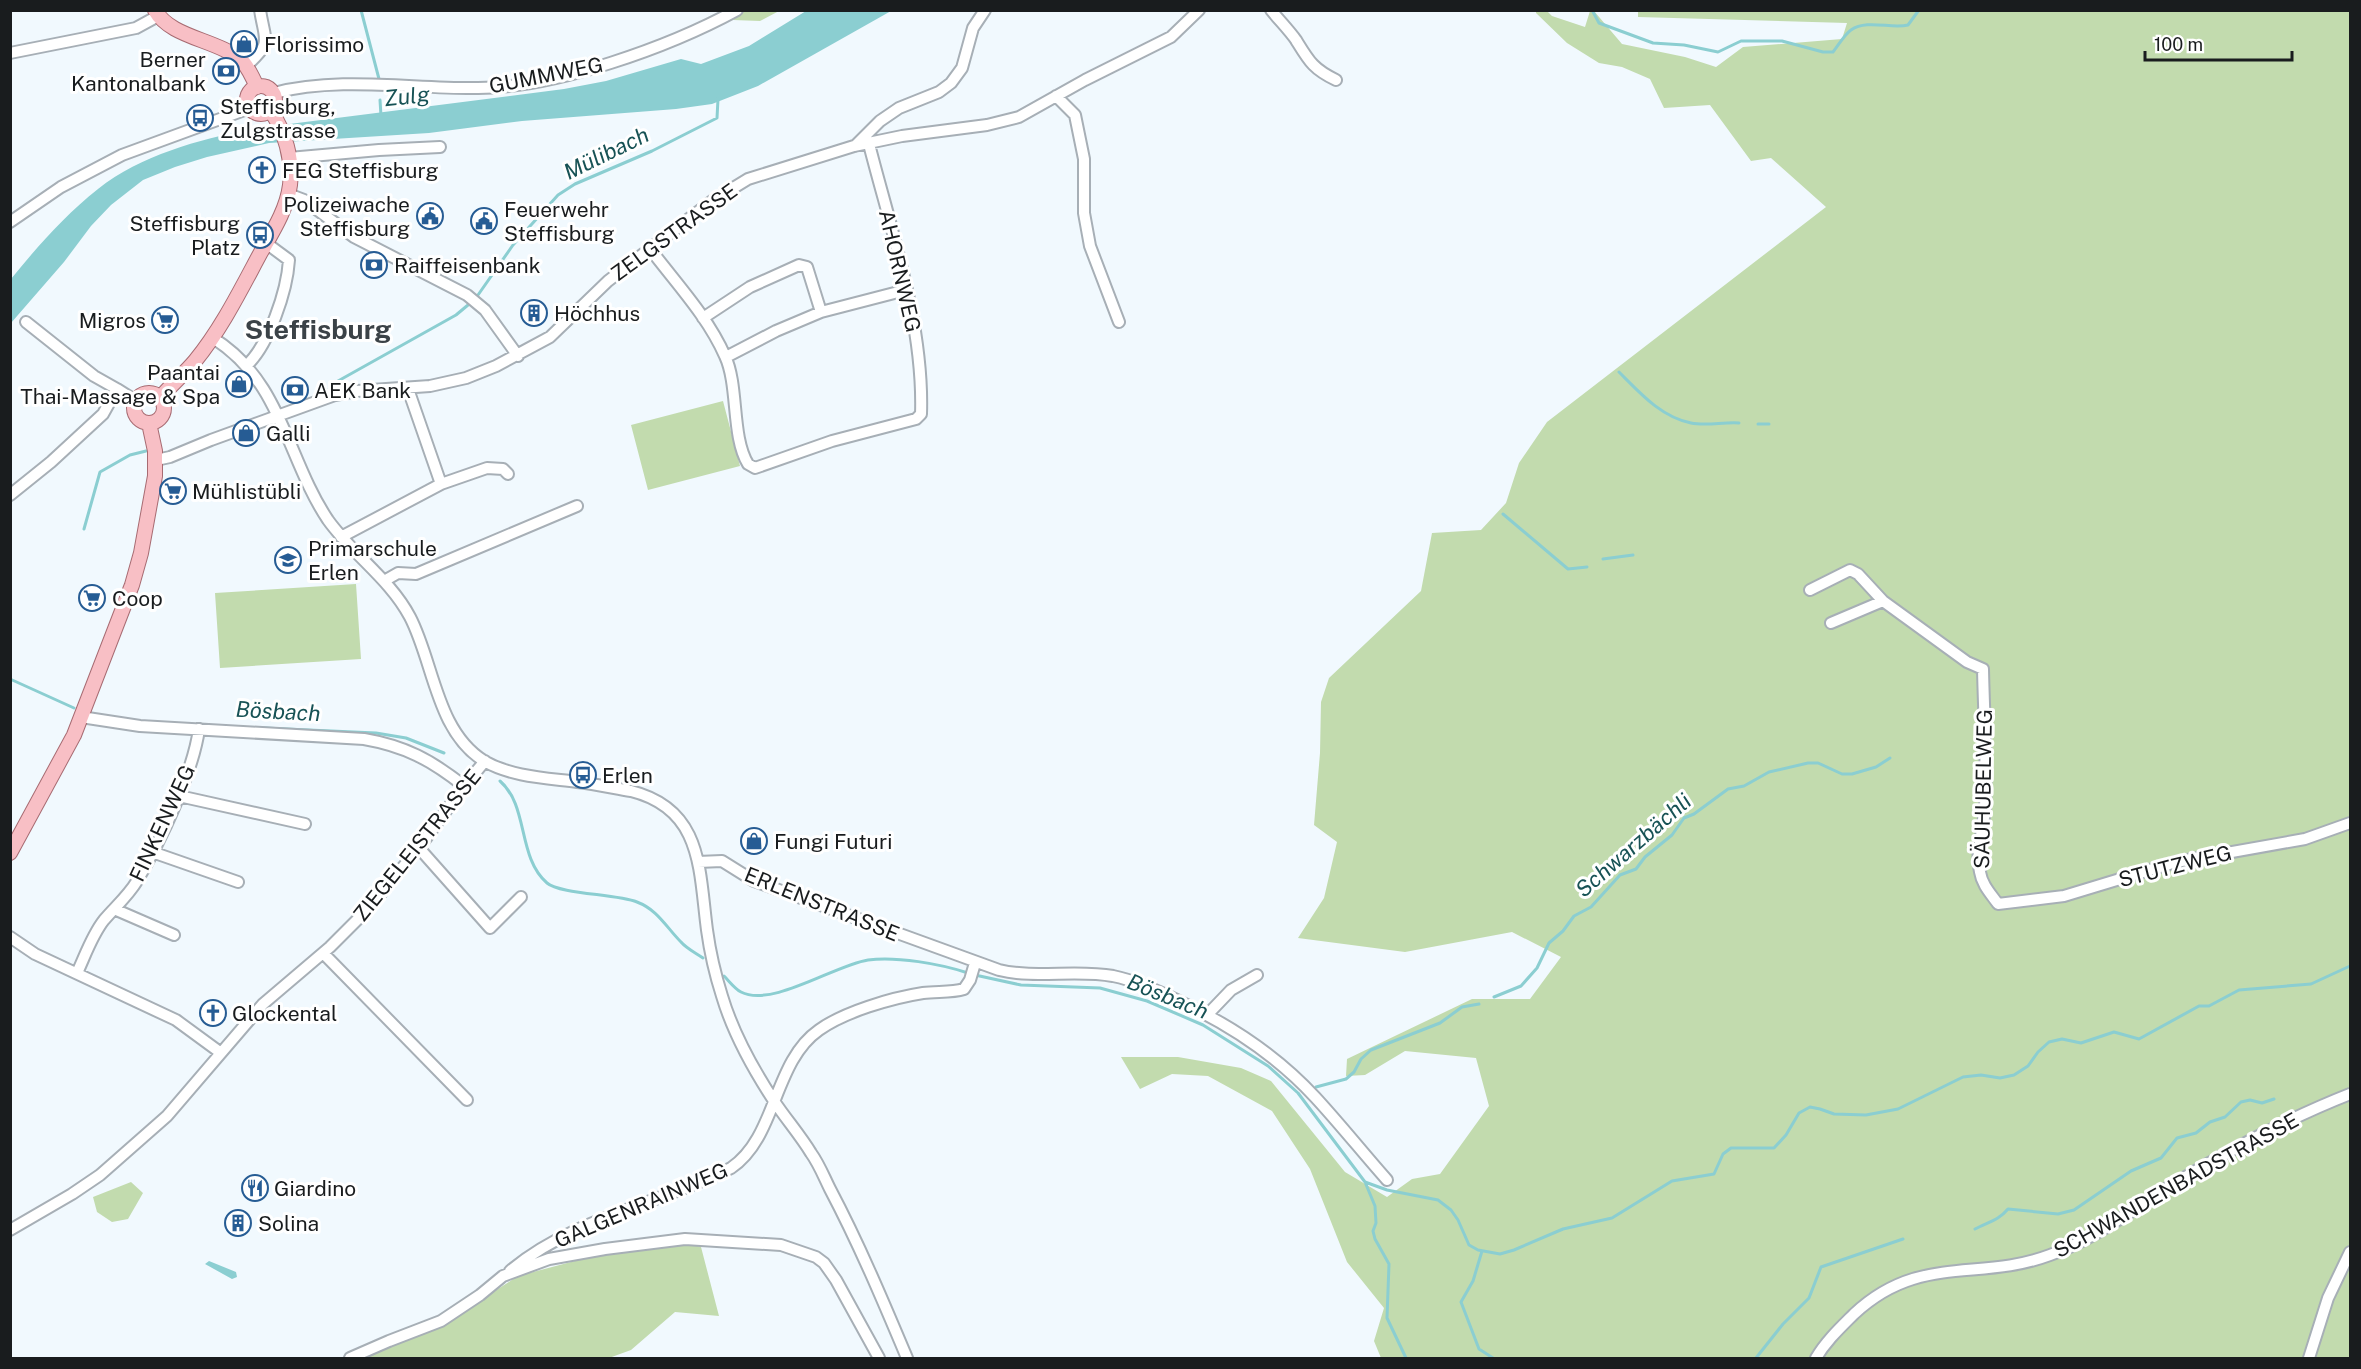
<svg xmlns="http://www.w3.org/2000/svg" width="2361" height="1369" font-family="'Public Sans',sans-serif">
	<rect width="100%" height="100%" fill="#f1f9fe"/>
	<path fill="#c2dbae" d="M746,10H779V11L760,21L733,20Z
		M1536,11H1547L1552,16L1585,27L1590,11H1594L1622,44L1685,57L1716,67L1743,47L1842,39L1847,23L1638,17V11H2350V1358H1381L1374,1341L1384,1308L1347,1262L1310,1169L1272,1111L1208,1076L1172,1074L1140,1089L1121,1057H1178L1241,1068L1271,1081L1345,1172L1387,1197L1412,1179L1440,1174L1489,1106L1476,1058L1405,1051L1365,1075L1346,1076L1347,1059L1472,999H1530L1561,957L1512,932L1405,952L1298,938L1324,898L1337,842L1314,825L1320,753L1321,702L1329,678L1421,591L1432,533L1481,530L1506,503L1519,463L1547,422L1826,207L1771,158L1751,161L1710,105L1664,108L1650,79L1622,67L1599,63L1567,43L1536,13Z
		M723,401L740,466L648,490L631,425Z
		M356,584L361,659L220,668L215,593Z
		M131,1182L143,1193L128,1219L112,1222L97,1212L93,1197Z
		M688,1243L701,1247L719,1316L675,1312L631,1350L609,1358H360L440,1326L518,1276L605,1253Z"/>
	<path fill="#8bced1" d="M806,11H891L758,86L712,104L676,109L522,121L429,133L269,143L207,157L175,167L143,180L111,205L91,226L64,262L11,323V279C37,247 65,215 98,189C141,155 198,140 251,129L564,89L606,81L681,59L701,64L749,46Z
		M209,1261L236,1272L237,1277L232,1279L205,1264Z"/>
	<g fill="none" stroke-linecap="round" stroke-linejoin="round">
		<path stroke="#8bced1" stroke-width="3" d="M361,10L379,79
			M1592,10L1599,23L1653,43L1684,45L1718,52L1741,41H1782L1823,52H1833C1838,46 1844,35 1851,30C1867,19 1891,29 1908,25L1919,10
			M380,100L381,116
			M478,295L513,245L558,195L575,184L652,151L717,118L718,99
			M1619,372C1640,393 1661,417 1691,423C1706,426 1723,422 1739,423
			M322,395L338,381L456,315L468,305
			M1758,424H1769
			M1503,514L1568,569L1587,567
			M84,529L100,472L130,455L146,451
			M1603,559L1633,555
			M10,679L74,708
			M264,728L376,733L406,738L444,753
			M500,781C529,806 517,857 547,883C560,894 616,894 637,902C658,910 666,927 681,942C687,949 696,953 703,958
			M975,975L1021,985L1100,988L1147,1001L1203,1025L1268,1066L1298,1093L1365,1182L1375,1206L1376,1223L1373,1231L1375,1239L1389,1264L1387,1318L1406,1358
			M724,976C729,981 735,989 741,992C772,1008 835,965 868,960C896,956 941,964 968,973
			M1494,997L1521,986L1537,968L1549,943L1563,931L1574,916L1591,907L1620,875L1636,869L1645,857L1672,835L1684,818L1694,814L1728,789L1744,786L1769,772L1808,763H1818L1842,774H1852L1876,767L1890,758
			M1316,1087L1346,1079L1354,1072L1361,1059L1371,1050L1440,1023L1462,1007L1479,1004
			M1365,1182L1387,1190L1438,1200L1451,1210L1458,1220L1469,1245L1478,1250L1500,1254L1514,1250L1563,1229L1612,1218L1672,1181L1714,1174L1723,1154L1731,1148H1774L1786,1135L1799,1113L1810,1107L1820,1109L1834,1114L1866,1115L1898,1109L1963,1077L1981,1075L2000,1078L2014,1075L2028,1066L2038,1052L2049,1042L2062,1039L2081,1043L2114,1032L2139,1039L2199,1006H2209L2239,990L2311,984L2350,966
			M1975,1229C1988,1222 1999,1220 2008,1209L2058,1214L2074,1210L2131,1171L2161,1158L2177,1138L2196,1133L2210,1122L2225,1117L2241,1102L2250,1100L2262,1103L2274,1099
			M1482,1251L1473,1281L1461,1302L1479,1349L1493,1358
			M1756,1358L1783,1324L1809,1298L1821,1267L1903,1239"/>
		<defs>
			<path id="minor" d="M1271,10C1279,20 1289,30 1296,40C1309,61 1313,69 1336,80
				M10,53L136,28L158,16
				M246,66C273,42 265,42 260,10
				M274,93C340,76 411,89 478,88C555,88 669,47 737,10
				M1056,96L1075,115L1084,159V213L1090,246L1119,322
				M855,146L880,121L899,108L939,92L951,83L962,68L973,28L985,10
				M289,158L379,150L440,147
				M288,194L304,200L354,237L467,295L485,310L518,356
				M10,222L61,187L122,155L250,108
				M651,250C676,283 708,317 725,356C739,386 731,436 748,464L755,468L832,441L916,419L921,414C924,325 891,230 869,144
				M703,318L750,287L799,265L807,267L821,312
				M26,322L94,376L117,389
				M213,338C282,381 287,459 328,520C353,555 390,579 410,617C434,663 436,731 484,761C512,777 546,778 577,782C595,784 613,788 631,791C703,809 699,870 707,930C710,952 715,974 722,996C733,1033 753,1069 774,1101C786,1119 800,1135 811,1153C819,1164 824,1177 830,1189C859,1244 883,1301 907,1358
				M726,357L776,331L821,312L906,290
				M246,366C269,345 287,291 289,260L266,243
				M156,460L170,457L211,440L335,395L357,391L430,386L466,378L496,366L550,337L608,281L712,201L748,179L854,146L902,136L987,125L1019,117L1085,80L1171,37L1199,10
				M441,484L487,468L503,469L508,474
				M10,495L51,462L103,414L117,389L136,401
				M341,537L441,484L408,389
				M384,581L398,573L416,574L577,506
				M1810,590L1850,570L1858,574L1883,601L1967,662L1983,669C1984,716 1987,762 1985,808C1984,829 1975,851 1980,872C1982,885 1991,894 1998,904L2064,896L2176,862L2305,839L2350,823
				M1831,623L1883,601
				M81,717L140,726L364,739C405,746 431,760 464,786
				M179,796L305,824
				M419,848L490,928L521,897
				M152,852L238,882
				M698,862L722,861L754,881L999,970C1036,979 1075,969 1113,976C1137,981 1159,991 1181,1002C1230,1025 1278,1057 1315,1097C1340,1124 1363,1153 1387,1180
				M114,909L174,935
				M10,937L35,954L176,1020L221,1053
				M323,953L467,1100
				M77,973C85,956 92,935 104,920C115,907 128,896 137,881C160,842 193,773 199,729
				M1208,1014L1231,990L1257,975
				M10,1230L72,1194L100,1175L167,1116L263,1004L330,947L367,910L419,848L464,786L485,761
				M510,1271C573,1218 659,1204 731,1168C777,1137 773,1062 819,1030C844,1012 891,998 923,993C936,991 951,993 964,989L970,980L975,963
				M350,1358L389,1341L441,1321L480,1295L503,1276L549,1259L605,1249L685,1239L781,1245L816,1257L824,1263L836,1280L879,1358
				M1816,1358C1826,1341 1840,1328 1854,1314C1919,1253 1978,1282 2050,1255C2095,1239 2133,1209 2172,1185C2229,1150 2289,1118 2350,1094
				M2309,1358L2328,1298L2350,1252"/>
			<path id="major" d="M155,10C171,39 219,39 243,62C249,69 253,78 257,87
				M247 100a14 14 0 1 1 28 0a14 14 0 1 1-28 0Z
				M134 408a15 15 0 1 1 30 0a15 15 0 1 1-30 0Z
				M160,398C171,385 184,374 195,361C222,328 241,289 261,252C273,231 287,209 290,185C293,159 285,132 271,111
				M10,853L74,735L132,585L141,553L155,476V451L149,423"/>
		</defs>
		<use href="#minor" stroke="#a7afb6" stroke-width="14"/>
		<use href="#major" stroke="#a76b72" stroke-width="16"/>
		<use href="#minor" stroke="#fff" stroke-width="10"/>
		<use href="#major" stroke="#f8bfc5" stroke-width="14"/>
	</g>
	<defs>
		<symbol id="shop-ring" viewBox="-11 -11 22 22"><circle r="9.5" fill="#fff" stroke="#265c94" stroke-width="1.5"/><path d="M-5-2.5h2.3a2.7 3.5 0 0 1 5.4 0H5L5.5 6h-11ZM-1.5-2.5h3a1.5 2.3 0 0 0-3 0Z" fill="#265c94"/></symbol>
		<symbol id="bank-ring" viewBox="-11 -11 22 22"><circle r="9.5" fill="#fff" stroke="#265c94" stroke-width="1.5"/><path d="M-6-4H6V4H-6ZM0-2.3a2.3 2.3 0 1 0 0 4.6a2.3 2.3 0 1 0 0-4.6Z" fill="#265c94"/></symbol>
		<symbol id="bus-ring" viewBox="-11 -11 22 22"><circle r="9.5" fill="#fff" stroke="#265c94" stroke-width="1.5"/><path d="M-5-6H5V4H4V6H2V4H-2V6H-4V4H-5ZM-3.5-4V0h7V-4ZM-3.5 1.2v1.5H-2V1.2ZM2 1.2v1.5H3.5V1.2Z" fill="#265c94"/></symbol>
		<symbol id="church-ring" viewBox="-11 -11 22 22"><circle r="9.5" fill="#fff" stroke="#265c94" stroke-width="1.5"/><path d="M-1.2-6h2.4v3.5h3.3v2.4h-3.3V6h-2.4V-.1h-3.3v-2.4h3.3Z" fill="#265c94"/></symbol>
		<symbol id="civic-ring" viewBox="-11 -11 22 22"><circle r="9.5" fill="#fff" stroke="#265c94" stroke-width="1.5"/><path d="M-.6-6.5H3V-4.5H.6V-3L4-1V1h2V6H-6V1h2V-1L-.6-3ZM-1.2 2.5V6h2.4V2.5Z" fill="#265c94"/></symbol>
		<symbol id="building-ring" viewBox="-11 -11 22 22"><circle r="9.5" fill="#fff" stroke="#265c94" stroke-width="1.5"/><path d="M-4-6H4V6H1V3H-1V6H-4ZM-2.5-4.3h1.7v1.8h-1.7ZM.8-4.3h1.7v1.8H.8ZM-2.5-1h1.7V.8h-1.7ZM.8-1h1.7V.8H.8Z" fill="#265c94"/></symbol>
		<symbol id="supermarket-ring" viewBox="-11 -11 22 22"><circle r="9.5" fill="#fff" stroke="#265c94" stroke-width="1.5"/><path d="M-6-5.5h2.5l.6 2H6L4.5 2H-2.5L-4.4-4H-6ZM-1.5 3.2a1.3 1.3 0 1 0 .1 0ZM3 3.2a1.3 1.3 0 1 0 .1 0Z" fill="#265c94"/></symbol>
		<symbol id="school-ring" viewBox="-11 -11 22 22"><circle r="9.5" fill="#fff" stroke="#265c94" stroke-width="1.5"/><path d="M0-5L7-2L0 1L-7-2ZM-4 1L0 2.5L4 1V4Q0 6-4 4Z" fill="#265c94"/></symbol>
		<symbol id="restaurant-ring" viewBox="-11 -11 22 22"><circle r="9.5" fill="#fff" stroke="#265c94" stroke-width="1.5"/><path d="M-5-6h1v4h1v-4h1v4h1v-4h1v5L-1.5 .5V6h-2V.5L-5-1ZM5-6V6H3V1.5H1.5Q1.5-4 5-6Z" fill="#265c94"/></symbol>
	</defs>
	<g fill-rule="evenodd">
		<use href="#shop-ring" x="229" y="29" width="30" height="30"/>
		<use href="#bank-ring" x="211" y="56" width="30" height="30"/>
		<use href="#bus-ring" x="185" y="103" width="30" height="30"/>
		<use href="#church-ring" x="247" y="155" width="30" height="30"/>
		<use href="#civic-ring" x="415" y="201" width="30" height="30"/>
		<use href="#civic-ring" x="469" y="206" width="30" height="30"/>
		<use href="#bus-ring" x="245" y="220" width="30" height="30"/>
		<use href="#bank-ring" x="359" y="250" width="30" height="30"/>
		<use href="#building-ring" x="519" y="298" width="30" height="30"/>
		<use href="#supermarket-ring" x="150" y="305" width="30" height="30"/>
		<use href="#shop-ring" x="224" y="369" width="30" height="30"/>
		<use href="#bank-ring" x="280" y="375" width="30" height="30"/>
		<use href="#shop-ring" x="231" y="418" width="30" height="30"/>
		<use href="#supermarket-ring" x="158" y="476" width="30" height="30"/>
		<use href="#school-ring" x="273" y="545" width="30" height="30"/>
		<use href="#supermarket-ring" x="77" y="583" width="30" height="30"/>
		<use href="#bus-ring" x="568" y="760" width="30" height="30"/>
		<use href="#shop-ring" x="739" y="826" width="30" height="30"/>
		<use href="#church-ring" x="198" y="998" width="30" height="30"/>
		<use href="#restaurant-ring" x="240" y="1173" width="30" height="30"/>
		<use href="#building-ring" x="223" y="1208" width="30" height="30"/>
	</g>
	<g text-anchor="middle" dominant-baseline="central" stroke-width="6" stroke-linejoin="round" paint-order="stroke">
		<g font-size="21" fill="#191c1e" stroke="#fff" text-anchor="start">
			<text x="264" y="44">Florissimo</text>
			<text x="206" y="59" text-anchor="end">Berner<tspan x="206" dy="24">Kantonalbank</tspan></text>
			<text x="220" y="106">Steffisburg,<tspan x="220" dy="24">Zulgstrasse</tspan></text>
			<text x="282" y="170">FEG Steffisburg</text>
			<text x="410" y="204" text-anchor="end">Polizeiwache<tspan x="410" dy="24">Steffisburg</tspan></text>
			<text x="504" y="209">Feuerwehr<tspan x="504" dy="24">Steffisburg</tspan></text>
			<text x="240" y="223" text-anchor="end">Steffisburg<tspan x="240" dy="24">Platz</tspan></text>
			<text x="394" y="265">Raiffeisenbank</text>
			<text x="554" y="313">Höchhus</text>
			<text x="146" y="320" text-anchor="end">Migros</text>
			<text x="220" y="372" text-anchor="end">Paantai<tspan x="220" dy="24">Thai-Massage &amp; Spa</tspan></text>
			<text x="314" y="390">AEK Bank</text>
			<text x="266" y="433">Galli</text>
			<text x="192" y="491">Mühlistübli</text>
			<text x="308" y="548">Primarschule<tspan x="308" dy="24">Erlen</tspan></text>
			<text x="112" y="598">Coop</text>
			<text x="602" y="775">Erlen</text>
			<text x="774" y="841">Fungi Futuri</text>
			<text x="232" y="1013">Glockental</text>
			<text x="274" y="1188">Giardino</text>
			<text x="258" y="1223">Solina</text>
		</g>
		<g font-size="21" fill="#191c1e" stroke="#fff">
			<text transform="translate(546 75) rotate(-11)">GUMMWEG</text>
			<text transform="translate(674 232) rotate(-36)">ZELGSTRASSE</text>
			<text transform="translate(900 271) rotate(77)">AHORNWEG</text>
			<text transform="translate(1983 789) rotate(-89)">SÄUHUBELWEG</text>
			<text transform="translate(162 823) rotate(-65)">FINKENWEG</text>
			<text transform="translate(417 845) rotate(-51)">ZIEGELEISTRASSE</text>
			<text transform="translate(2175 866) rotate(-14)">STUTZWEG</text>
			<text transform="translate(822 904) rotate(22)">ERLENSTRASSE</text>
			<text transform="translate(2176 1185) rotate(-29)">SCHWANDENBADSTRASSE</text>
			<text transform="translate(641 1205) rotate(-23)">GALGENRAINWEG</text>
		</g>
		<g font-size="22" font-style="italic" fill="#175255" stroke="#fff">
			<text transform="translate(407 96) rotate(-6)">Zulg</text>
			<text transform="translate(606 153) rotate(-26)">Mülibach</text>
			<text transform="translate(278 711) rotate(3)">Bösbach</text>
			<text transform="translate(1633 845) rotate(-41)">Schwarzbächli</text>
			<text transform="translate(1168 996) rotate(22)">Bösbach</text>
		</g>
		<g font-size="27" font-weight="bold" fill="#3b4247" stroke="#fff">
			<text x="318" y="329">Steffisburg</text>
		</g>
	</g>
	<rect width="2361" height="1369" fill="none" stroke="#191c1e" stroke-width="24"/>
	<path d="M2145 51v9h147v-9" fill="none" stroke="#191c1e" stroke-width="3"/>
	<text x="2154" y="51" font-size="18" fill="#191c1e" stroke="#ffffff" stroke-width="4.5" paint-order="stroke">100 m</text>
</svg>
